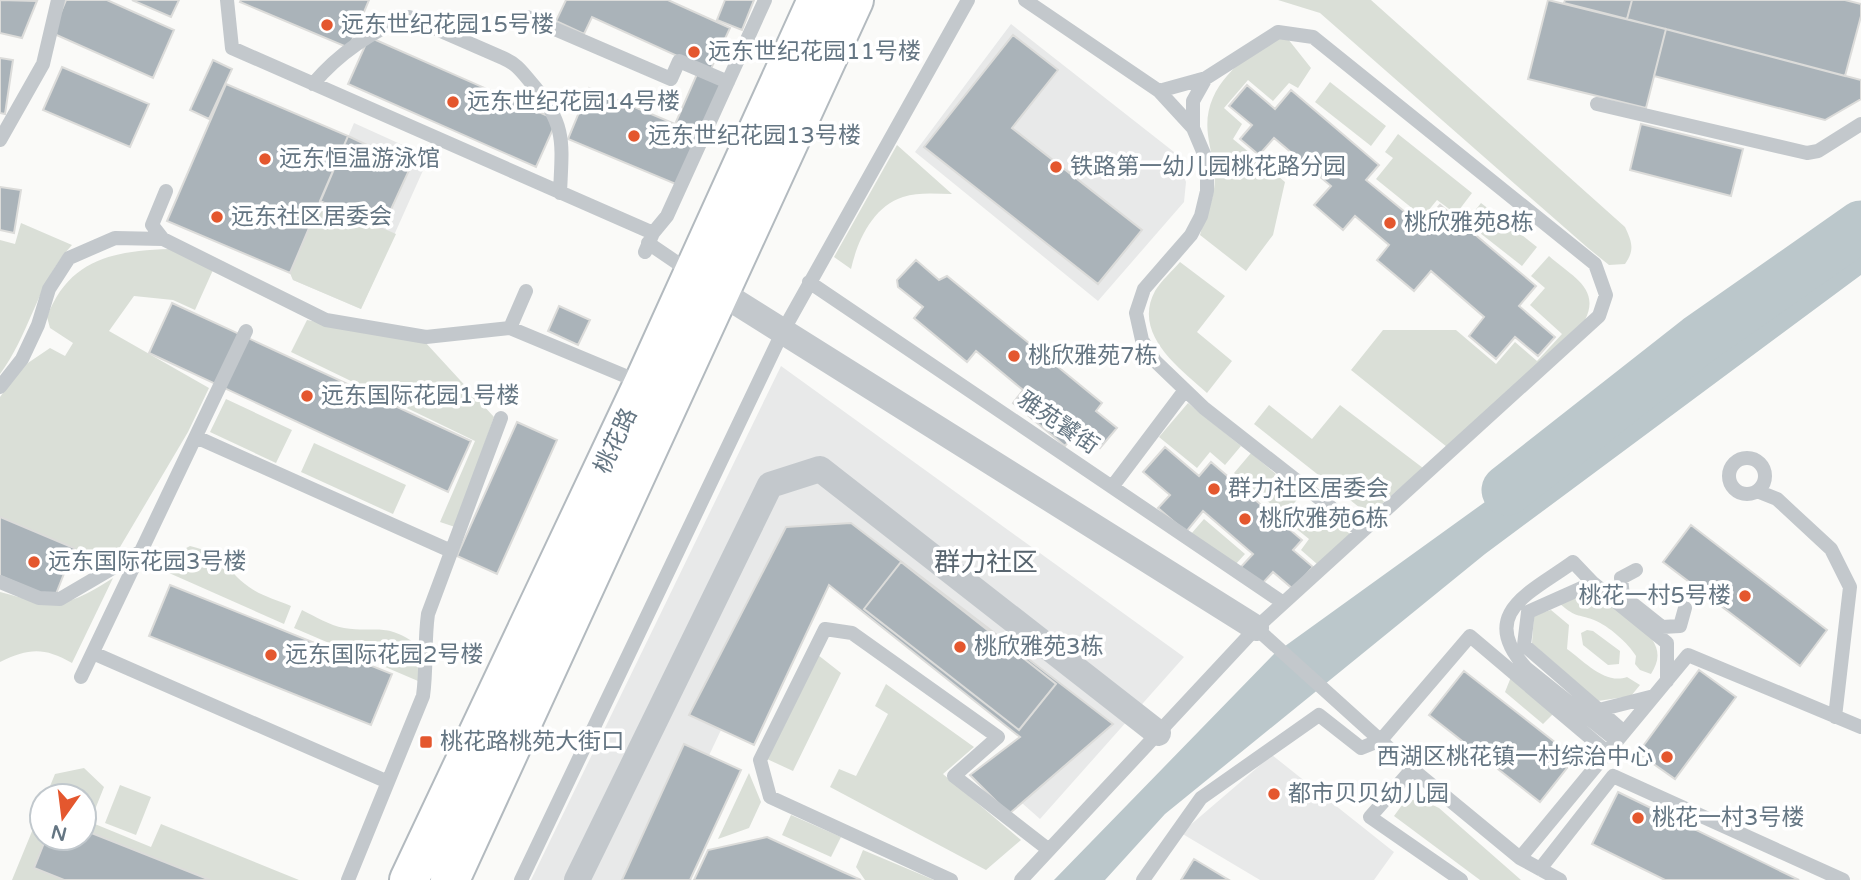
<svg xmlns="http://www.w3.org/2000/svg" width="1861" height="880" font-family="'Varela Round','Noto Sans SC',sans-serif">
	<rect width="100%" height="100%" fill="#fafaf8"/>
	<path fill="#e8e9e9" d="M1011,24L1174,152L1186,182L1184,202L1098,301L915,152Z
		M354,123L429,157L361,309L293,280L290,273Z
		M781,366L1184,657L1040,819L1005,788L1070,722L802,559L650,880H531Z
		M1272,755L1394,852L1374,880H1260L1181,833Z"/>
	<path fill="#dadfd7" d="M1278,0H1371L1625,227C1632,242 1635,250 1625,264L1609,265L1588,248L1320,13Z
		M1273,39H1288L1311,68L1298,88L1289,83L1273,101L1248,80L1224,108L1242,124L1233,139L1285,182L1273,235L1246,271L1200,235C1204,220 1212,204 1214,189C1217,171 1210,152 1208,135C1202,89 1238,61 1273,39Z
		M1330,82L1386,126L1371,146L1315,102Z
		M1398,134L1472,193L1456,214L1437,200L1423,217L1376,179L1393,158L1385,152Z
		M897,145L952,194C936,194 918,192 903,197C873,206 857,242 851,269L834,257Z
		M320,201L396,234L361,309L293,280L290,273Z
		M1481,203L1537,247L1522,266L1466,222Z
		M21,223L72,245C38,281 30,334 0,374V240L15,244Z
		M169,249L213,270L195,310L173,300L134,296L109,331L209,388L188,432L110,564L0,517V397L22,367L50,348L65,356L73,343L50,328L47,317C69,259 113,251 169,249Z
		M1549,256C1571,276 1601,288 1585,320L1447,447L1351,370L1383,330H1456L1496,364L1515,342L1537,361L1562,334L1530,305L1545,288L1531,276Z
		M1180,262L1225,296L1197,332L1232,361L1207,393C1179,368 1132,334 1155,291C1161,281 1172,271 1180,262Z
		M307,320L425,342L494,417L455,527L440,522L475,441L291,352Z
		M226,399L292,430L276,463L210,432Z
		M1188,403L1241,446L1225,465L1210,452L1197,468L1159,437Z
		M1269,405L1312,439L1340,405L1423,468L1369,515L1254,424Z
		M314,443L406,485L393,514L301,472Z
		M1251,453L1301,495L1284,515L1234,473Z
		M1313,504L1350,534L1317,564L1301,550L1309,539L1293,526Z
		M1204,519L1245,554L1235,565L1191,534Z
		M190,546C227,555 223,568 249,587C261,596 277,600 291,606L284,624L160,569L167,558Z
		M113,578L72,663C44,647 29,648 0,662V592C55,607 63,610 113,578Z
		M1592,589L1652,639C1660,652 1659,661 1651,674L1640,670L1635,664L1636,656C1628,643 1609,626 1594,620C1576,613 1578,619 1560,604Z
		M302,610C316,617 329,625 344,628C376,633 384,622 415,643L422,668L418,681L294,628Z
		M1551,610L1569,625L1567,649C1584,661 1605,685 1627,677L1640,685L1631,696L1598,701L1532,643L1534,615Z
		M1587,630L1593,631L1620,651L1619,664L1608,665L1583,645L1581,633Z
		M818,655L841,673L793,771L767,759Z
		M1511,677L1554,713L1543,724L1505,692Z
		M886,684L974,747L943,774L1021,840L986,870L830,787L839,769L856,776L888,714L875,706Z
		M84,768L104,787L90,822L151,847L161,824L299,880H12L42,807V838H84V796H46L55,774Z
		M749,773L761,802L749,828L718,839Z
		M120,785L151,797L136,835L105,823Z
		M1420,799L1439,808L1521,880H1480L1394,816L1405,801Z
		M791,815L841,837L831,857L782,835Z
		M863,850L934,880H865L856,867Z"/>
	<path fill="#bbc7cb" d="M1861,231V275L1485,554L1165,814L1105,880H1054L1274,654Z"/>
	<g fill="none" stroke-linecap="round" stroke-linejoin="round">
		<path stroke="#bbc7cb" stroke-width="51" d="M1507,490L1698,340L1861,226"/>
	</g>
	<path fill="#aab3b9" stroke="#dcdcda" stroke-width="2" d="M0,0L37,1L22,38L0,33Z
		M66,0H107L174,30L153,78L52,33Z
		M132,0H179L171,17Z
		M241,0H369L349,48L240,2Z
		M566,0H668L730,28L710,71L592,17L584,34L556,21Z
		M725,0H754L742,30L717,20Z
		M1548,0L1666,29L1646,108L1528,79Z
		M1565,0H1632L1627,19L1564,3Z
		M1632,0H1845L1861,4V16L1845,76L1627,19Z
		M1666,29L1861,80V99L1825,120L1654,76Z
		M1013,35L1058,70L1012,128L1142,230L1098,284L924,147Z
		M369,37L557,120L536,167L348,84Z
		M0,58L13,60L5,114L0,113Z
		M213,60L232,69L209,119L190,110Z
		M62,67L149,104L130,147L43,110Z
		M697,74L722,84L701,132L676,122Z
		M226,84L348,136L290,273L167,221Z
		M1247,85L1275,109L1291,90L1379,165L1366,180L1422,226L1440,205L1536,286L1519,306L1555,337L1538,356L1515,337L1496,359L1469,336L1484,317L1431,271L1414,291L1377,260L1389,245L1355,216L1343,230L1314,205L1331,186L1274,138L1259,155L1240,139L1252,125L1229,106Z
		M589,88L699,134L678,185L568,139Z
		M1641,124L1743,149L1731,196L1630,170Z
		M348,136L411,166L382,229L320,201Z
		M0,187L21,190L14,233L0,230Z
		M916,260L939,280L947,276L1102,403L1096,411L1117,428L1100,448L1078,430L1065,446L1013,403L1023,390L976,351L967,362L914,318L923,307L898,287L897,280Z
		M172,303L471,441L448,492L149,353Z
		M559,306L590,320L578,345L548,331Z
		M517,422L557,440L497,574L457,556Z
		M1165,447L1199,476L1211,462L1302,540L1293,550L1313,567L1293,589L1273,572L1261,585L1240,568L1253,554L1203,511L1186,532L1158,508L1170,495L1143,472Z
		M0,517L74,548L54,599L0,576Z
		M851,523L1113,724L1009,814L970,775L1020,737L829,585L754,745L689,715L786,527Z
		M1691,525L1827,630L1800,666L1663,562Z
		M901,562L1056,684L1019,730L864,609Z
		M170,585L392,674L371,725L149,636Z
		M1699,670L1736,697L1675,779L1638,753Z
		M1464,671L1575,758L1540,802L1429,715Z
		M684,744L741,770L690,880H622Z
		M1618,792L1799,880H1665L1592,844Z
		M84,830L210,880H64L34,868L46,838H84Z
		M767,837L843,872L861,880H694L708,850Z
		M1194,859L1229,880H1181Z"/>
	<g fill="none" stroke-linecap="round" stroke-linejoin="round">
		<defs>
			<path id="secondary" d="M409,880L643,384L817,0
				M450,880L854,0"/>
		</defs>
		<use href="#secondary" stroke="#b3babf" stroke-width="42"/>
		<path stroke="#c3c8cc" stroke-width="14" d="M227,0L232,48L653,233
			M527,17L671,79L679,61L728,82
			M313,84C338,54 373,30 409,17L503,58C519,65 523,74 534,86C567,126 562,144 560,193
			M1159,91L1193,128L1207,161V191L1201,216L1191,235L1144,289L1136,313L1142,340L1155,361L1204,408L1361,531
			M1597,104L1807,153L1818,151L1861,124
			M1193,128V101L1206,78
			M0,140L43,64L58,0
			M163,239L152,225L166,191
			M648,243L692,273
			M645,252L653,233L667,216L765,0
			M809,282L1282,602
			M526,291L510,328L642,383
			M0,387L22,359L38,325L49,289L69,258L115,238L163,239L326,320L426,337L510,328
			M196,437L451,551
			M1729 476a18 18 0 1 1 36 0a18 18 0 1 1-36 0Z
			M1112,487L1185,390
			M1757,491L1777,499L1831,549L1850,587L1835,717
			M1636,570L1621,578L1623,596L1662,627L1680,626L1685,608
			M0,582L39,598L60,599L140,552
			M1593,583L1573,562C1532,592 1476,613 1526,668L1617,741
			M1256,628L1412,769L1520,858L1688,655L1861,727
			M93,653L388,782
			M81,677L246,331
			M1654,696L1599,710L1524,645L1528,612L1593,583L1667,643V681
			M1599,710L1624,732
			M1412,769L1370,817L1461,880
			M1520,858L1560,880
			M1540,869L1613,776L1843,880
			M348,880L423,696C427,668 424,642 428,614L501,418
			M521,880L783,331L968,0
			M951,880L770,797L760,760L825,629L852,633L998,737L954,776L1049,850
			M1021,880L1256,628L1599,316L1606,295L1595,264L1313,37L1278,32L1206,78L1159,91L1025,0
			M1143,880L1201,798L1319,715L1361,748L1381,740L1470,636L1607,752"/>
		<path stroke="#c3c8cc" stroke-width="26" d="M720,292L1256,628
			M577,880L770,485L820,469L1158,733"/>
		<use href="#secondary" stroke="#fff" stroke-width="38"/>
	</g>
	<g fill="#e4572e" stroke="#fff" stroke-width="2.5">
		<circle cx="327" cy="25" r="7"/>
		<circle cx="694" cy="52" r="7"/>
		<circle cx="453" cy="102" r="7"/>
		<circle cx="634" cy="136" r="7"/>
		<circle cx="265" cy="159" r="7"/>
		<circle cx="1056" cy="167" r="7"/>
		<circle cx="217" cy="217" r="7"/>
		<circle cx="1390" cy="223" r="7"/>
		<circle cx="1014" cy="356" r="7"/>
		<circle cx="307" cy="396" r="7"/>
		<circle cx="1214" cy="489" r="7"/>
		<circle cx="1245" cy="519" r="7"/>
		<circle cx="34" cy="562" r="7"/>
		<circle cx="1745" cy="596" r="7"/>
		<circle cx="960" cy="647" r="7"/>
		<circle cx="271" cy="655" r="7"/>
		<rect x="419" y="735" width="14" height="14" rx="3.5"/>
		<circle cx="1667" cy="757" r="7"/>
		<circle cx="1274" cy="794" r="7"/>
		<circle cx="1638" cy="818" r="7"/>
	</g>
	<g text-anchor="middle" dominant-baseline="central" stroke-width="7" stroke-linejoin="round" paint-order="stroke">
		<g font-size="23" fill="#657683" stroke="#fff" text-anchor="start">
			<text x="341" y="25">远东世纪花园15号楼</text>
			<text x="708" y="52">远东世纪花园11号楼</text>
			<text x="467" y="102">远东世纪花园14号楼</text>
			<text x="648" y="136">远东世纪花园13号楼</text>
			<text x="279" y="159">远东恒温游泳馆</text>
			<text x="1070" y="167">铁路第一幼儿园桃花路分园</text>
			<text x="231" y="217">远东社区居委会</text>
			<text x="1404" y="223">桃欣雅苑8栋</text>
			<text x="1028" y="356">桃欣雅苑7栋</text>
			<text x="321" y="396">远东国际花园1号楼</text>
			<text x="1228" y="489">群力社区居委会</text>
			<text x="1259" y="519">桃欣雅苑6栋</text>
			<text x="48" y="562">远东国际花园3号楼</text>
			<text x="1731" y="596" text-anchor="end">桃花一村5号楼</text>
			<text x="974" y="647">桃欣雅苑3栋</text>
			<text x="285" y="655">远东国际花园2号楼</text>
			<text x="440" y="742">桃花路桃苑大街口</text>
			<text x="1653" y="757" text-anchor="end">西湖区桃花镇一村综治中心</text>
			<text x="1288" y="794">都市贝贝幼儿园</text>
			<text x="1652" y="818">桃花一村3号楼</text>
		</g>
		<g font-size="23" fill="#657683" stroke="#fff">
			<text transform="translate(1058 423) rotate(34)">雅苑饕街</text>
			<text transform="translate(616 441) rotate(-65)">桃花路</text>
		</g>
		<g font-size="26" fill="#57646e" stroke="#fff">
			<text x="986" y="562">群力社区</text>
		</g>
	</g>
	<g transform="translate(63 817) rotate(194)"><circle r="33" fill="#ffffff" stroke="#c1c8cd" stroke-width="2"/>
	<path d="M0-5L12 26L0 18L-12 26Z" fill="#e4572e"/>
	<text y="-10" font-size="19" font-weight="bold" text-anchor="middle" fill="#657683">N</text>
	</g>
</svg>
